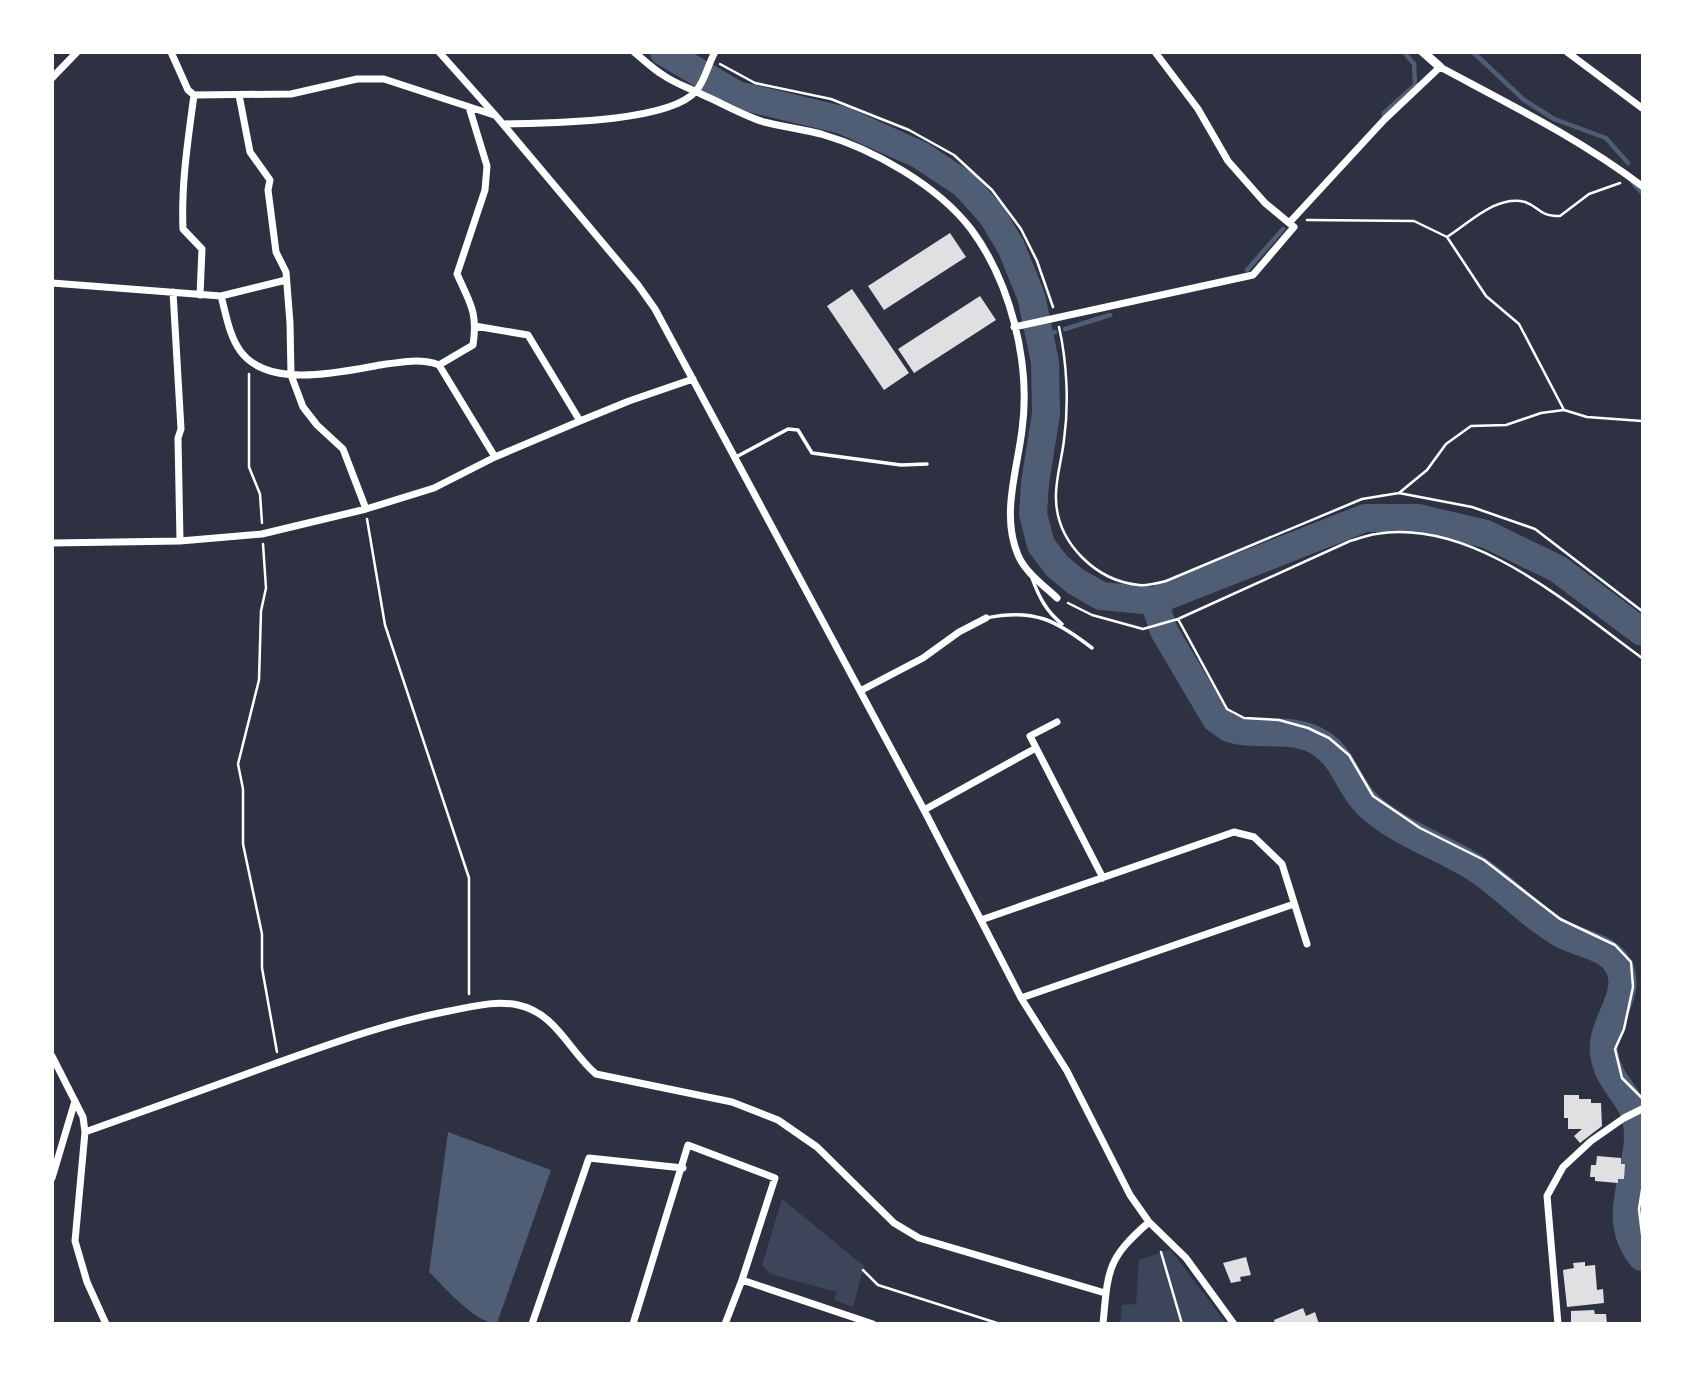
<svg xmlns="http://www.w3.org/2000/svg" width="1695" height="1376" font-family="Rubik,sans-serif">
	<rect width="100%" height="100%" fill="#2d3142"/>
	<path fill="#3c4559" d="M782,1199L864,1266L853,1307L834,1300L837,1292L770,1274L762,1265Z
		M1170,1249L1226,1323L1120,1324L1122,1305L1136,1304L1139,1260Z"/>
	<path fill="#4f5d75" d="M448,1132L551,1170L497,1323C475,1324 445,1287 429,1272Z"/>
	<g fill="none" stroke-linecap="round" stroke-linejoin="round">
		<path stroke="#4f5d75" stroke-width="4.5" d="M1473,52L1524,100L1554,119L1606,138L1628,163
			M1384,116V113L1415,85L1414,64L1404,52
			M1633,183L1642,193
			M1247,270L1283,229
			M1065,329L1110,315
			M1040,336L1055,332"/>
		<path stroke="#4f5d75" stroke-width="28" d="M664,52L737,95L842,120L920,155L964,184L992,215L1011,247L1031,296L1045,362L1046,414L1035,483L1033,514L1041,545L1057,566L1075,581L1101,596L1154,601L1365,518H1418L1486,534L1558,569L1642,632
			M1154,601L1164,631L1216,719C1220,721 1225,726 1229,728C1258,738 1292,724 1322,744C1344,759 1349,786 1366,803C1392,829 1436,845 1467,863C1492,877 1511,897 1534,915C1542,921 1551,928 1560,933C1578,944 1608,945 1619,967C1633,995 1600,1024 1604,1053C1608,1087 1638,1096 1638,1135C1638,1179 1610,1218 1642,1257"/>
	</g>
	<path fill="#e0e0e3" d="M950,233L966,257L884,310L868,286Z
		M852,289L909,373L884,390L827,306Z
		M980,296L996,320L914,373L898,349Z
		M1564,1095H1579V1099H1591V1103H1601L1602,1126L1580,1143L1574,1136L1582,1129H1568V1118H1564Z
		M1597,1156L1621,1158V1164H1625L1624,1179H1618V1183L1595,1181V1177H1590L1591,1165H1596Z
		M1246,1257L1251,1275L1240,1277L1241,1281L1231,1283L1223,1263Z
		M1585,1262V1266L1595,1265L1597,1290L1603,1289L1604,1303L1567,1307L1563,1270L1574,1268L1573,1263Z
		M1303,1308L1306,1316L1315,1312L1319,1324H1275L1274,1320Z
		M1594,1310L1595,1314H1606L1607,1324L1571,1323V1311Z"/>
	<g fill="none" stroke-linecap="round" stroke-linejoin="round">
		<path stroke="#fff" stroke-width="2.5" d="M720,64L755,83L831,99L909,130L954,155L992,190L1021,229L1037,261L1053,307
			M1307,220L1414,221L1447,237L1486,296L1519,324L1564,410
			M1447,237C1469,223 1498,194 1525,202C1540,207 1538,216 1560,216L1589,194L1620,183
			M1059,327C1067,362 1069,404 1064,440C1062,459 1055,480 1056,499C1057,543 1096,581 1139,585C1147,586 1158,583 1166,581L1362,499L1399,493L1472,507L1535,529L1642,611
			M249,374V467L260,494L262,523
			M1399,493L1427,470L1446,444L1471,426L1506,425L1541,413L1564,410L1587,417L1642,421
			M367,519L385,625L469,878V994
			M263,544L266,588L261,611L259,680L238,764L243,789V844L262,934V968L277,1052
			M1068,603L1092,615L1143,629L1178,619L1350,541C1358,539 1367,535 1376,534C1473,518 1569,605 1642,658
			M1178,619L1227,709L1244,718L1279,720L1308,728L1329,738L1349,755L1373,796L1420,828L1484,860L1560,919L1615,945L1631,962L1633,987L1624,1029L1615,1049L1622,1078L1642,1098
			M1642,1190L1639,1209L1642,1234
			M1161,1252L1182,1324
			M863,1270L878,1285L1000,1324"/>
		<path stroke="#fff" stroke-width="3.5" d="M736,457L788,429L798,430L812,453L901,465L927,464
			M1032,578C1039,597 1046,611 1062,624
			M986,618C1033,608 1056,620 1092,648"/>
		<path stroke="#fff" stroke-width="7" d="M171,52L188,90L194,95L291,94L357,79H384L494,115
			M439,52L496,116L638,285L655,309L924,810L1021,998L1067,1071L1130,1195L1149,1222L1186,1258L1234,1324
			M634,52C644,60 653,69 663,75C674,83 689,88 701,94C722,103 742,115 764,122C783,127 802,129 821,134C873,149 937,185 971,229C1011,283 1031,364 1022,430C1017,471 1001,515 1018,555C1025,572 1043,585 1057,598
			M1567,52L1642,108
			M52,78L77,52
			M194,95C188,140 181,184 183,229L202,249L200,295
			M239,95L250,152L270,180L268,190L276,252L286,272L290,323L291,375L303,407L317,425L343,449L366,509
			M503,124C545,123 669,123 696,91C705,81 708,64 715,52
			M1289,223L1384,120L1440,67C1509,104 1580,139 1642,186
			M52,283L221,296L286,280
			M173,292L181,429L178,438L180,541
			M221,296C226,314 229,336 241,352C269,389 341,372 380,365C400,362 421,358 439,365L495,457
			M475,326L528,335L580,421
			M1014,327L1253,275L1294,227L1265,203L1228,161L1198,109L1155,52
			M439,365L473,345C478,312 470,303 457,274L485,190L487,166L469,107
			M52,543L180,541L262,534L366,509L434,488L495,457L580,421L629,401L693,379
			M860,691L923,658L959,632L986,618
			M1057,722L1030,736L1103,878
			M924,810L1036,748
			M981,920L1234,832L1254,837L1282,864L1307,944
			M1021,998L1294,904
			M52,1056L83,1117L85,1132L75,1241L87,1282L106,1324
			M85,1132C147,1110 209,1088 271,1065C330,1044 387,1023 449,1011C471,1007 495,1000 518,1005C556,1013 569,1051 596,1074L732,1102L778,1120L817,1147L894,1223L919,1238L1105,1293
			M52,1178L75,1101
			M742,1280L873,1324
			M532,1324L589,1158L683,1168
			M633,1324L688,1145L775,1178L742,1280L725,1324
			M1103,1324C1108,1269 1107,1259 1149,1222
			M1558,1324L1547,1196L1563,1167L1591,1141L1624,1118L1642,1109"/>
		<path stroke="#fff" stroke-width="9" d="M1423,52L1440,67"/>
	</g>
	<rect width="1695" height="1376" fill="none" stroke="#ffffff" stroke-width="108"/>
</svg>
